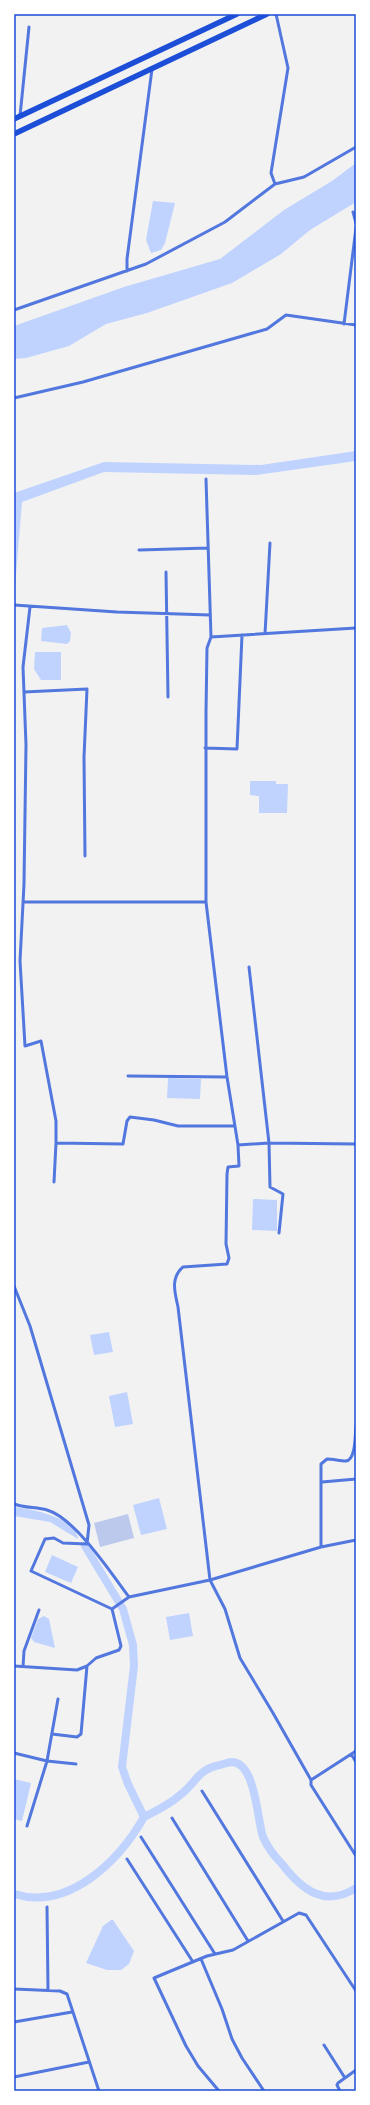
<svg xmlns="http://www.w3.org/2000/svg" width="370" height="2105" font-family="'Titillium Web',sans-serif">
	<rect width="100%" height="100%" fill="#f2f2f2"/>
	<path fill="#bfd3fe" d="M356,163V202L310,230L281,254L232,283L147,313L106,324L69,346L26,358L14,359V326L124,287L220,259L284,210L332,181Z
		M153,201L175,203L165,243L161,250L151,253L146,240Z
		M356,451V461L256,475L104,472L22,502L14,599V493L104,462L261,465Z
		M67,625L71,633L70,641L67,644L41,641L42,628Z
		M35,652H61V680H41L34,669Z
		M250,781H276V784H288L287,813H259V796L250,795Z
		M168,1078L201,1079L200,1099L167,1098Z
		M253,1199L277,1200V1231L252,1230Z
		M109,1332L113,1352L94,1355L90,1335Z
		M127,1392L133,1424L115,1427L109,1396Z
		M159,1498L167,1529L141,1535L133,1505Z
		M14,1507C31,1509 76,1517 78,1539L50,1522L14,1516Z
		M52,1555L78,1567L71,1583L45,1572Z
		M189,1613L193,1636L170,1640L166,1617Z
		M44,1616L49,1619L55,1648L34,1642L31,1638L38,1619Z
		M14,1779L31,1783L22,1821L14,1819Z
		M111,1920H113L134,1951L129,1964L121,1970H107L86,1963L103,1926Z"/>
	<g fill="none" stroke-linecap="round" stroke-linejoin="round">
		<path stroke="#bfd3fe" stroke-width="8" d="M85,1546L123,1609L133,1645L134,1666L122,1767L128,1784L144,1817
			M144,1817C156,1811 169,1805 180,1795C196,1783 198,1769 220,1765C224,1764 228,1762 232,1762C256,1763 257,1820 263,1837C268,1848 274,1856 282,1864C302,1890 325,1908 356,1888
			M14,1894C69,1911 119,1861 144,1817"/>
	</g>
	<path fill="#bdc9ec" d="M128,1514L134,1538L100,1547L94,1523Z"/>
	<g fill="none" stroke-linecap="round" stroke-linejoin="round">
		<path stroke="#5277de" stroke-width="3" d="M20,116L29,27
			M275,184L271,173L288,68L276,14
			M353,212L356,223
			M127,271V259L152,69
			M14,310L146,264L225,222L275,184L304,177L356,147
			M344,324L356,228
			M14,398L83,382L267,329L286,315L356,325
			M206,479L211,637L207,648L206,712V902L227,1077L238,1145L239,1166L228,1167L227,1174L226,1244L229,1258L227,1264L183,1267C170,1278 175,1293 178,1307L210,1580L225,1609L240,1658L273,1713L311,1780L356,1751
			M139,550L208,548
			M166,572L168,697
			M14,605L117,612L210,615
			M30,607L23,667L26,745L24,884L20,961L25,1046L41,1041L56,1121V1143L123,1144L127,1121L130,1117L154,1120L178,1126H235
			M265,634L270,543
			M211,637L356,628
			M24,692L87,689L84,757L85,856
			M205,748L237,749L242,635
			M23,902H206
			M249,967L269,1143L270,1187L283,1194L279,1233
			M128,1076L227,1077
			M238,1145L269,1143L356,1144
			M54,1182L56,1143
			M14,1286L30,1326L89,1525L87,1544L63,1543L54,1538L45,1539L31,1571L112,1609
			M322,1482L356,1479
			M14,1504C25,1508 37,1507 47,1510C75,1518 111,1573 129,1597
			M321,1547L356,1540
			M112,1609L129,1597L210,1580L321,1547V1464L327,1459C333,1459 340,1461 346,1461C356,1460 355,1434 356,1426
			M14,1666L77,1670L87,1666L96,1658L119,1650L121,1646L112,1609
			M23,1667L24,1651L39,1610
			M52,1734L77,1737L81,1734L87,1666
			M14,1753L47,1761L76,1764
			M351,1754L356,1762
			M311,1780V1785L356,1856
			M202,1791L283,1921
			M172,1818L248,1941
			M27,1826L47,1761L58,1699
			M141,1837L215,1954
			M127,1859L193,1962
			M47,1907L48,1990
			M201,1959L222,2009L232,2039L242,2058L264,2091
			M14,1989L60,1991L67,1994L99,2091
			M14,2022L72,2012
			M324,2045L345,2078
			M14,2077L89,2062
			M219,2091L198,2066L186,2046L154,1978L207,1956L233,1950L299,1913L306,1915L356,1991
			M340,2091L337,2085L338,2083L356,2070"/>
		<path stroke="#1d4ed8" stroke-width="5.5" d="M14,119L237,14
			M14,134L267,14"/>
	</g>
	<rect width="370" height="2105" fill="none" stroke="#ffffff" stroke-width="30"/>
	<rect x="15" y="15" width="340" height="2075" fill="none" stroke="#1d4ed8" stroke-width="1.5"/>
</svg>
